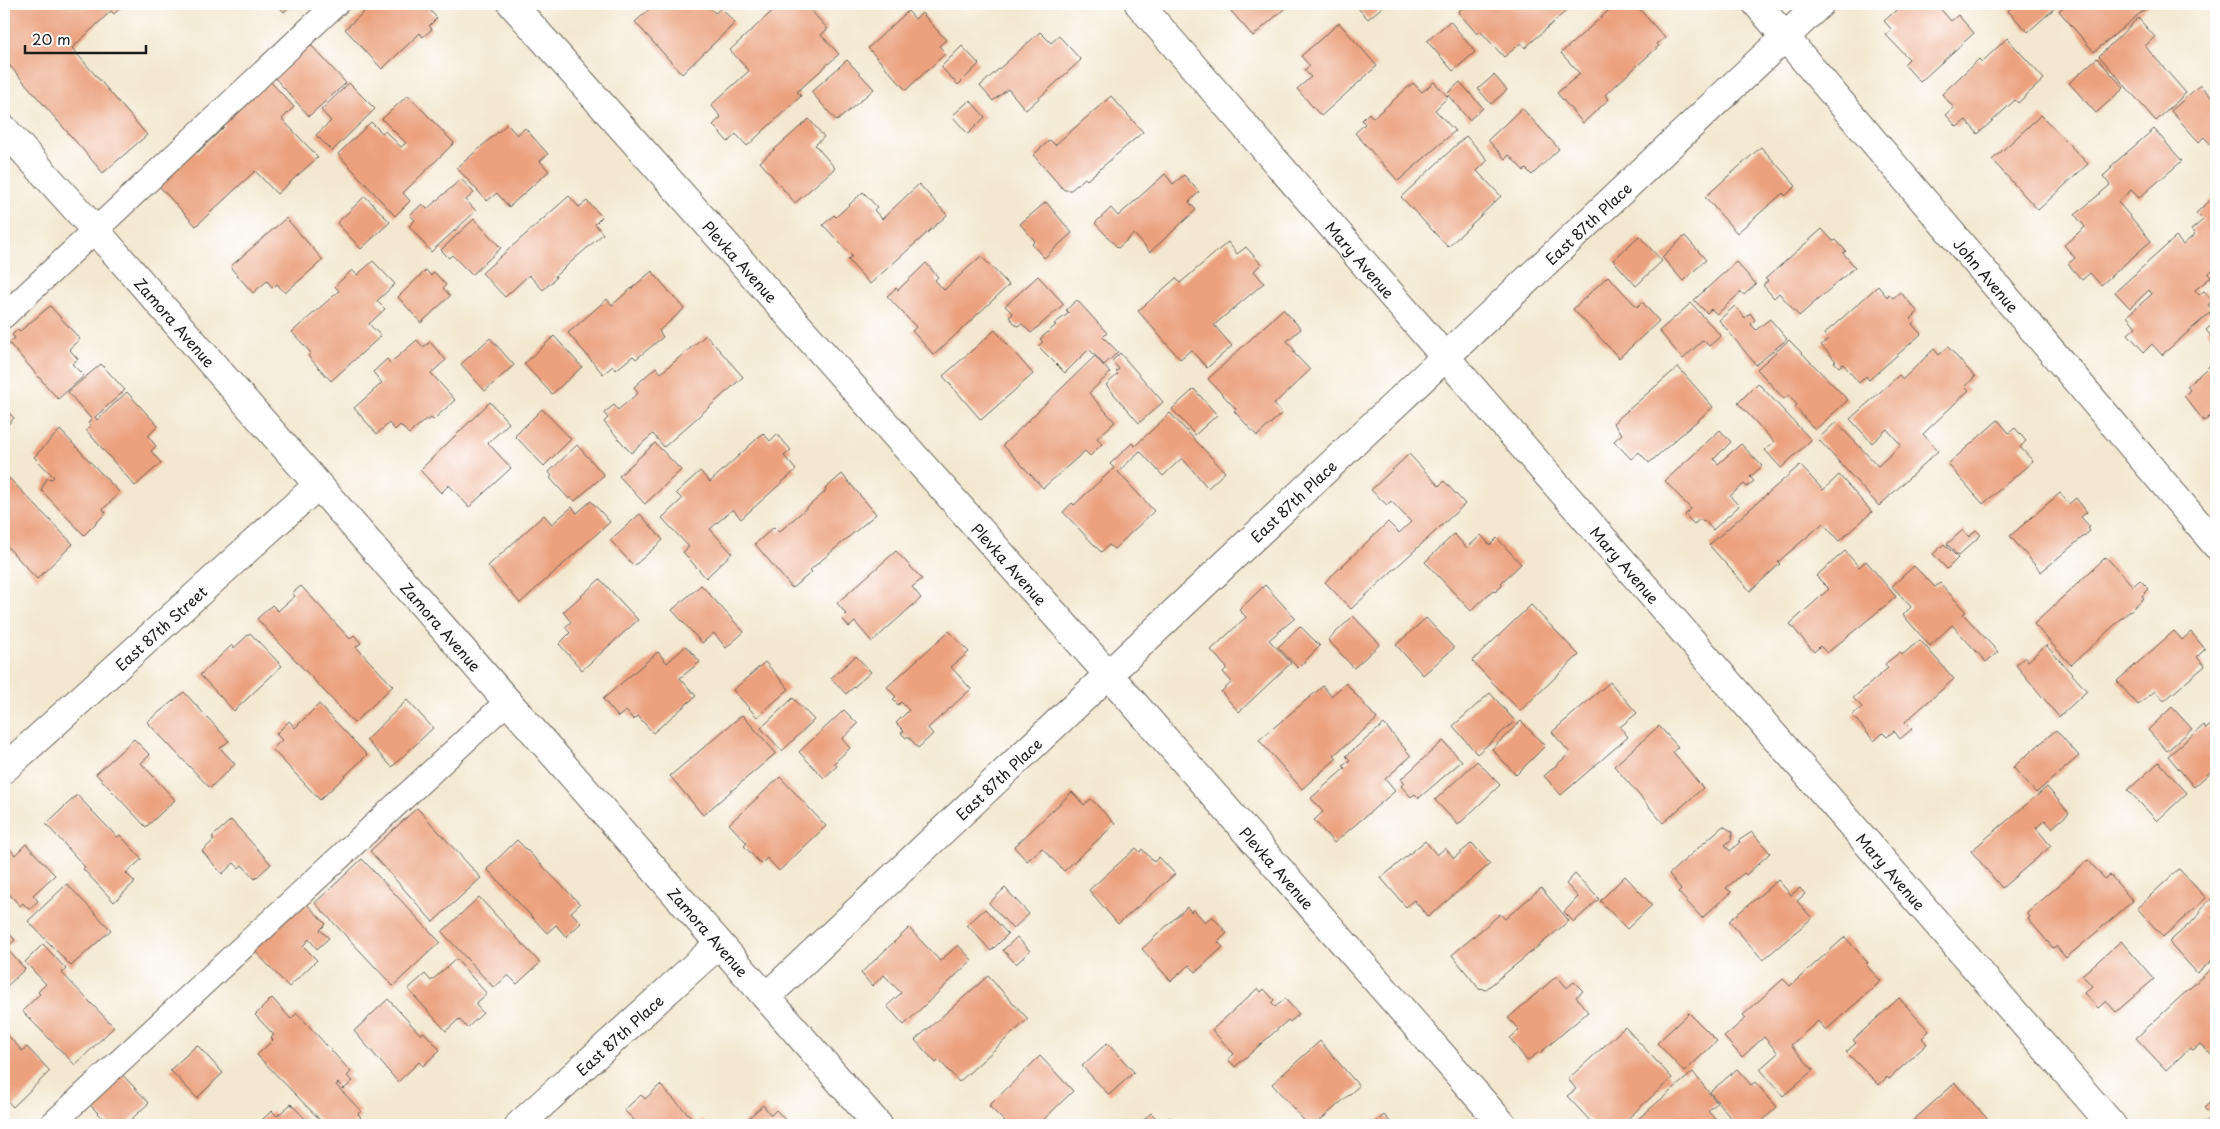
<svg xmlns="http://www.w3.org/2000/svg" width="2220" height="1129" font-family="'Playpen Sans',sans-serif">
	<rect width="100%" height="100%" fill="#fff"/>
	<filter id="ink" filterUnits="userSpaceOnUse"><feTurbulence type="fractalNoise" baseFrequency=".02" numOctaves="2"/><feDisplacementMap in="SourceGraphic" scale="10" xChannelSelector="R" yChannelSelector="G"/><feConvolveMatrix kernelMatrix="1 2 1 2 8 2 1 2 1" color-interpolation-filters="sRGB"/></filter>
	<filter id="wash" filterUnits="userSpaceOnUse"><feTurbulence type="fractalNoise" baseFrequency=".0096" numOctaves="4" result="noise"/><feDisplacementMap in="SourceGraphic" scale="20" xChannelSelector="R" yChannelSelector="G"/><feGaussianBlur stdDeviation="1.12" result="paint"/><feColorMatrix in="noise" values="0 0 0 0 0 0 0 0 0 0 0 0 0 0 0 0 0 1.4 0 .05"/><feComposite in="paint" operator="in"/></filter>
	<g filter="url(#wash)">
		<rect width="100%" height="100%" fill="#f3e7cf"/>
		<g id="blocks">
			<path fill="#eba17e" d="M13,4H125L114,14L111,11L72,48L147,135L103,173L4,59V12Z
				M276,4H293L284,12Z
				M369,4L370,6L373,4H424L437,18L429,26L432,29L423,37L420,33L382,69L345,29L364,12L362,10Z
				M655,4H706L715,13L721,8L735,23L682,74L635,22Z
				M780,4H805L828,29L821,35L839,54L797,92L801,96L747,146L736,134L728,142L713,125L721,117L711,105L749,71L730,50Z
				M1239,4H1290L1253,36L1231,11Z
				M1354,4H1386L1368,19Z
				M1467,4H1562L1567,10L1525,48L1521,43L1504,57L1480,31L1477,34L1458,12Z
				M1616,4H1635L1665,38L1657,44L1659,46L1605,95L1609,99L1583,123L1557,93L1580,74L1561,53Z
				M1903,4H1936L1951,21L1958,15L1974,33L1920,82L1904,64L1909,59L1886,35L1892,30L1884,21Z
				M2015,4H2051L2055,8L2028,32L2008,11Z
				M2058,4H2151L2094,52L2059,11L2062,8Z
				M908,11L915,19L922,13L946,40L939,46L946,53L906,90L868,48Z
				M2138,18L2155,37L2145,46L2186,93L2156,121L2099,56Z
				M1450,21L1475,52L1453,71L1427,41Z
				M1339,23L1377,66L1321,116L1297,89L1311,77L1304,70L1310,66L1301,56Z
				M1040,32L1051,43L1059,36L1081,60L1026,110L1008,89L993,101L980,86Z
				M2007,38L2044,79L2018,103L2015,100L1978,134L1966,120L1957,127L1946,115L1954,108L1942,94L1979,59L1982,62Z
				M310,44L346,83L309,116L273,76Z
				M962,46L979,64L958,85L941,67Z
				M2097,58L2124,88L2096,113L2069,83Z
				M847,60L874,89L837,121L811,92Z
				M1494,75L1507,90L1491,104L1478,89Z
				M268,79L294,107L282,119L318,157L277,194L255,171L196,226L158,185L195,150L197,153L225,126L222,122Z
				M1434,82L1448,97L1435,110L1455,131L1398,181L1355,133L1365,124L1362,120L1369,113L1373,118L1413,83L1422,92Z
				M1460,82L1483,108L1469,120L1447,94Z
				M349,83L375,109L332,151L316,135L331,121L321,110Z
				M2200,85L2216,102L2215,149L2204,137L2199,142L2171,111Z
				M408,95L454,143L403,193L410,201L395,216L338,154L371,122L382,133L385,131L401,147L406,143L382,119Z
				M1111,96L1143,132L1087,180L1085,178L1071,190H1064L1033,155L1050,140L1055,145Z
				M970,100L985,117L968,134L952,116Z
				M1522,108L1559,149L1532,175L1526,169L1524,171L1509,155L1505,159L1488,140Z
				M2041,115L2088,164L2038,210L1992,160Z
				M809,119L824,137L815,145L835,168L795,203L760,162Z
				M507,124L517,135L525,128L548,154L540,161L549,171L509,207L497,193L487,201L457,168Z
				M2154,129L2182,161L2139,198L2131,190L2118,202L2151,241L2101,285L2090,273L2082,280L2068,264L2075,258L2064,245L2085,227L2075,215L2110,185L2103,176L2112,168L2110,167Z
				M1466,136L1488,160L1477,171L1501,196L1448,247L1401,197Z
				M1761,147L1796,186L1785,196L1783,193L1737,233L1705,197Z
				M1165,174L1173,184L1184,175L1199,192L1189,202L1196,210L1150,252L1134,234L1118,248L1095,223L1111,208L1118,216Z
				M461,179L474,193L466,200L476,211L431,252L409,226L415,220L410,215L422,204L427,209Z
				M919,184L947,215L870,284L848,260L852,256L823,225L834,215L836,217L863,192L877,207L874,210L882,219Z
				M365,196L390,222L361,249L337,223Z
				M569,196L579,207L587,201L602,217L595,224L603,234L555,276L556,278L543,290L529,275L505,297L482,273Z
				M2214,197L2216,199V266L2208,274L2211,277L2195,290L2199,295L2204,291L2213,301L2208,305L2213,310L2162,355L2152,344L2144,352L2128,334L2136,327L2127,316L2152,294L2149,290L2130,308L2115,292L2176,237L2183,245L2195,234L2191,230L2203,220L2196,213Z
				M1046,202L1072,233L1044,258L1032,244L1035,241L1020,224Z
				M286,218L323,260L285,293L277,284L273,288L267,281L253,293L230,267Z
				M474,219L501,248L472,275L452,255L449,258L441,250Z
				M1822,229L1833,241L1836,240L1846,251L1843,253L1855,267L1799,316L1779,293L1774,298L1763,285L1768,281L1765,279Z
				M1639,236L1662,261L1636,286L1613,260Z
				M1685,236L1706,260L1683,281L1662,257Z
				M1228,242L1237,254L1246,247L1261,264L1254,271L1264,283L1214,325L1232,346L1207,368L1191,350L1180,359L1138,311L1176,278L1180,283Z
				M981,256L1009,285L934,355L912,331L916,327L887,296L896,288L898,290L926,263L938,277L935,280L944,290Z
				M373,261L395,284L377,301L385,309L369,324L381,336L331,381L308,356L311,353L292,332L339,291L335,286L352,270L357,275Z
				M1736,262L1756,284L1744,295L1741,292L1717,314L1711,309L1707,313L1694,300Z
				M426,270L431,276L434,272L446,285L443,288L450,296L421,323L398,297Z
				M652,271L684,309L659,331L663,337L636,359L633,356L616,370L613,366L603,374L568,333L607,299L612,305Z
				M1038,276L1064,304L1031,333L1022,324L1017,326L1009,317L1013,314L1005,306Z
				M1608,276L1637,307L1642,302L1659,321L1619,358L1573,309Z
				M1878,286L1887,297L1889,294L1893,298L1900,292L1918,312L1911,319L1914,322L1912,324L1921,334L1869,380L1866,376L1859,383L1843,364L1839,367L1834,362L1836,361L1821,345L1828,339L1824,334Z
				M1077,300L1107,333L1103,337L1118,352L1104,365L1089,349L1065,373L1038,346L1043,342L1040,339L1056,325L1054,324L1069,313L1066,310Z
				M1691,303L1721,336L1709,346L1703,340L1683,359L1659,331Z
				M50,306L80,339L69,349L78,359L72,364L84,376L58,399L9,343L15,338L12,335L18,329L20,331Z
				M1735,306L1745,318L1750,313L1755,320L1751,324L1756,330L1770,319L1787,339L1756,365L1719,320Z
				M1283,309L1301,329L1287,341L1295,351L1293,352L1310,370L1274,404L1282,413L1257,436L1234,411L1236,409L1208,379Z
				M2216,321V342L2206,330Z
				M995,330L1033,374L981,420L943,376Z
				M706,335L743,377L664,447L653,434L631,453L604,422L608,418L604,413L614,405L618,410L638,393L634,387L656,367L661,373Z
				M554,336L582,367L552,394L524,364Z
				M490,338L514,365L485,391L461,364Z
				M417,340L423,347L430,342L446,360L431,373L455,400L433,420L431,418L427,421L426,419L409,434L400,425L395,430L389,423L377,434L354,408L382,383L373,372L387,359L390,363Z
				M1789,340L1848,400L1815,430L1795,407L1797,405L1789,395L1784,399L1757,369Z
				M1948,347L1975,377L1965,386L1969,390L1923,434L1938,451L1879,506L1818,439L1836,422L1878,466L1901,445L1887,429L1872,443L1850,419L1899,375L1903,379L1934,349L1939,355Z
				M1120,353L1163,402L1139,423L1106,385L1118,374L1116,372L1119,369L1112,361Z
				M1095,356L1110,373L1089,393L1115,422L1097,438L1102,444L1090,456L1085,451L1043,488L1003,445Z
				M2216,360V419L2212,415L2204,421L2184,396L2190,390L2187,386Z
				M101,364L125,390L95,417L97,420L127,392L158,426L148,436L156,446L151,451L161,463L135,486L86,430L91,426L88,423L92,420L68,392Z
				M1678,367L1713,407L1649,463L1639,452L1631,459L1614,441L1622,434L1613,423Z
				M1758,383L1811,440L1781,468L1765,450L1774,442L1738,403Z
				M1194,389L1217,415L1195,435L1172,409Z
				M490,402L509,423L488,443L511,468L469,507L449,485L441,493L420,470Z
				M4,407L14,418L4,429Z
				M542,409L571,439L544,466L515,436Z
				M1170,413L1225,472L1208,488L1182,458L1163,476L1140,451L1118,472L1154,511L1114,549L1109,545L1101,552L1063,512L1072,503L1074,505L1114,468L1110,464L1132,443L1135,446Z
				M1998,420L2009,433L2015,428L2026,441L2020,447L2033,461L1983,504L1948,464Z
				M60,430L120,493L103,509L106,513L84,535L41,490L47,478L52,479L54,477L34,457Z
				M1720,430L1731,442L1714,459L1718,464L1741,444L1762,466L1750,477L1754,481L1747,487L1744,484L1730,496L1739,506L1713,530L1704,520L1703,522L1700,519L1694,524L1685,515L1691,509L1665,481Z
				M763,433L770,441L777,434L791,450L784,456L796,470L741,519L733,509L710,529L732,553L706,578L683,552L689,547L662,518L682,499L676,493L700,471L710,482Z
				M655,443L681,470L645,504L619,476Z
				M577,445L604,475L575,501L571,497L569,499L550,478L552,476L549,472Z
				M1409,454L1439,486L1444,481L1465,504L1351,609L1325,582L1388,522L1399,533L1411,522L1391,501L1387,505L1371,490Z
				M1800,465L1823,490L1839,475L1872,512L1839,541L1823,523L1778,562L1780,564L1750,591L1709,545Z
				M842,474L876,514L810,570L812,572L792,588L755,544L774,527L779,532L826,491L825,489Z
				M9,478L73,544L37,579L4,543V483Z
				M2060,493L2069,504L2076,498L2087,512L2081,517L2090,527L2088,528L2090,531L2041,572L2010,536Z
				M591,501L610,522L520,603L488,566L544,515L552,524L572,507L577,513Z
				M640,514L663,540L634,566L610,540Z
				M1963,530L1969,537L1976,530L1981,535L1958,556L1947,544Z
				M1454,534L1467,548L1481,535L1490,545L1497,538L1521,564L1501,583L1503,585L1495,592L1493,590L1471,611L1425,562Z
				M1944,544L1958,558L1947,569L1933,554Z
				M896,551L922,579L912,587L921,598L872,642L855,622L849,627L842,618L846,614L837,603Z
				M1845,551L1859,567L1866,561L1896,597L1827,653L1820,646L1814,652L1790,624L1829,589L1816,576Z
				M2106,557L2133,586L2140,580L2149,589L2142,596L2144,598L2071,665L2034,624Z
				M1914,566L1935,587L1940,583L1966,612L1963,614L1998,652L1986,662L1952,625L1930,646L1903,615L1911,607L1892,586Z
				M600,579L638,620L582,670L559,644L570,633L565,627L571,622L563,612Z
				M701,585L744,632L726,648L714,633L702,643L672,610Z
				M1265,585L1295,618L1269,640L1291,663L1239,712L1221,692L1232,682L1223,672L1227,668L1211,650L1246,617L1239,610Z
				M301,586L350,639L354,635L361,643L356,647L393,686L354,723L257,619L272,605L278,611L295,596L292,593Z
				M1531,605L1579,655L1520,711L1472,661Z
				M1353,616L1380,644L1354,668L1328,640Z
				M1426,618L1454,648L1423,675L1396,645Z
				M1300,626L1320,646L1298,668L1278,647Z
				M949,631L969,652L951,667L971,689L928,728L933,734L918,748L908,736L906,738L901,733L904,731L896,723L909,710L901,702L898,705L893,699L896,697L887,687Z
				M2174,631L2182,640L2191,632L2205,649L2197,657L2205,666L2164,701L2155,691L2138,705L2117,681Z
				M250,633L282,666L234,711L200,675L232,645L234,648Z
				M1920,640L1954,679L1905,722L1912,729L1900,739L1894,731L1887,737L1883,733L1874,741L1852,715L1862,707L1853,698L1888,668L1885,664L1900,652L1902,655Z
				M2046,645L2087,691L2059,717L2016,665L2025,657L2028,661Z
				M686,646L700,662L680,678L696,696L653,733L638,716L634,720L626,711L618,717L603,699L658,652L667,663Z
				M856,656L871,672L846,694L831,678Z
				M765,662L789,689L757,717L733,690Z
				M1610,682L1637,713L1620,727L1628,737L1561,795L1544,776L1570,753L1552,732Z
				M1346,683L1377,719L1334,755L1337,758L1302,789L1259,740L1323,686L1331,696Z
				M184,692L229,741L220,748L235,764L210,788L147,722Z
				M1490,693L1515,721L1477,754L1453,726Z
				M793,698L814,720L782,751L761,728Z
				M407,700L433,728L392,767L366,740Z
				M319,704L367,755L320,800L272,749L282,740L276,734L289,721L295,728Z
				M2172,707L2192,729L2167,751L2148,730Z
				M844,710L858,724L842,739L850,748L834,763L837,766L824,778L799,752Z
				M742,715L776,753L703,815L670,776Z
				M2216,720V774L2213,770L2194,787L2168,756L2204,725L2206,729Z
				M1521,721L1545,746L1516,775L1492,749Z
				M1384,724L1411,756L1385,779L1395,791L1334,843L1314,820L1323,812L1311,798L1345,768L1343,766L1350,760L1346,756Z
				M1659,726L1678,747L1673,752L1703,788L1663,823L1614,766Z
				M2056,730L2079,756L2036,793L2013,767Z
				M134,739L150,755L141,763L175,800L146,827L96,774Z
				M1443,741L1462,761L1419,798L1415,794L1411,797L1401,786L1404,783L1401,779Z
				M1477,761L1500,785L1458,825L1435,800Z
				M2159,762L2187,793L2157,821L2128,790Z
				M780,777L826,826L779,871L767,858L761,864L744,846L747,843L729,824Z
				M2047,787L2069,813L2052,828L2045,820L2036,828L2051,846L2002,888L1971,851Z
				M1072,792L1084,805L1091,799L1115,824L1064,871L1042,848L1027,861L1014,847Z
				M77,795L117,837L120,835L142,859L126,873L135,882L114,902L83,869L85,867L46,824Z
				M417,808L481,878L433,922L370,851Z
				M231,820L271,864L255,879L242,865L239,868L234,863L222,874L202,851L214,840L212,837Z
				M1723,826L1733,832L1731,840L1725,845L1730,851L1740,842L1738,841L1752,832L1770,853L1746,875L1744,873L1726,888L1731,892L1702,918L1678,892L1681,889L1669,874Z
				M517,840L580,904L571,912L581,923L566,937L556,925L547,933L487,869Z
				M1425,841L1437,855L1445,848L1454,858L1472,843L1490,864L1428,917L1414,900L1406,907L1381,878Z
				M26,844L55,875L33,895L38,901L29,910L23,903L20,906L4,888V853L9,848L15,855Z
				M1136,848L1140,852L1142,849L1154,862L1159,857L1175,874L1118,924L1089,890Z
				M362,859L440,942L393,986L315,903Z
				M2088,860L2105,879L2110,875L2133,901L2066,958L2056,946L2053,948L2028,919L2030,917L2027,913Z
				M2179,869L2206,898L2163,937L2137,908Z
				M1575,874L1599,899L1574,922L1564,912L1578,897L1566,884Z
				M1625,876L1652,905L1627,929L1600,901Z
				M1778,880L1791,895L1800,888L1805,894L1797,901L1812,918L1763,960L1729,921Z
				M67,884L111,930L71,966L28,921Z
				M1005,888L1029,914L1013,929L989,903Z
				M1541,888L1569,921L1485,990L1482,988L1480,990L1452,955L1500,914L1505,919Z
				M300,897L326,924L320,930L329,938L317,949L309,939L303,946L317,960L289,987L249,945Z
				M479,897L540,963L517,984L508,975L494,988L442,932Z
				M2211,899L2216,906V913L2212,918L2216,921V957L2197,973L2169,942L2195,919L2201,911L2200,909Z
				M1187,907L1191,912L1193,909L1205,922L1212,916L1227,933L1218,942L1223,947L1196,972L1189,965L1171,981L1142,949Z
				M985,909L1008,934L991,951L967,925Z
				M4,928L15,940L6,948L25,969L4,989Z
				M909,928L940,961L958,945L972,960L904,1025L887,1006L901,993L884,975L872,986L861,973Z
				M1017,937L1030,951L1016,964L1003,950Z
				M1845,937L1868,963L1865,964L1881,981L1826,1030L1818,1021L1791,1045L1813,1070L1783,1096L1760,1069L1778,1053L1764,1037L1742,1057L1724,1037L1746,1018L1743,1015L1783,979L1790,986Z
				M2121,941L2154,979L2116,1012L2106,1001L2098,1008L2084,993L2092,986L2082,975Z
				M43,944L66,969L62,973L114,1027L75,1065L22,1011L40,994L38,992L46,984L25,962Z
				M456,959L487,994L475,1004L483,1013L467,1028L459,1019L446,1031L408,989L425,974L431,981Z
				M2216,964V1058L2200,1044L2193,1050L2190,1048L2166,1070L2136,1038Z
				M988,976L1028,1019L959,1082L939,1060L936,1063L915,1040Z
				M1557,976L1567,988L1574,982L1583,991L1576,997L1588,1012L1540,1053L1539,1052L1527,1061L1510,1038L1519,1030L1508,1018Z
				M1258,988L1261,992L1264,989L1274,1000L1271,1003L1275,1007L1285,999L1299,1014L1290,1022L1288,1020L1235,1067L1228,1059L1234,1054L1212,1030Z
				M272,998L291,1019L297,1013L351,1072L347,1076L353,1081L344,1089L338,1083L336,1085L361,1111L358,1114L361,1117L352,1125H325L257,1055L273,1040L271,1038L274,1035L255,1015Z
				M1899,998L1929,1031L1922,1038L1927,1044L1889,1079L1887,1077L1879,1085L1846,1052L1856,1043L1853,1040Z
				M388,999L421,1035L424,1032L440,1050L423,1066L419,1062L398,1082L354,1031Z
				M1689,1013L1717,1041L1684,1072L1657,1043Z
				M1625,1027L1672,1078L1621,1125H1594L1567,1096L1576,1089L1568,1079Z
				M4,1031L22,1051L27,1047L50,1071L13,1107L4,1097Z
				M1320,1041L1359,1086L1315,1125H1308L1272,1084Z
				M1107,1043L1134,1072L1109,1095L1082,1066Z
				M197,1045L223,1073L197,1098L170,1070Z
				M1040,1056L1073,1091L1038,1125H1001L1005,1122L989,1106Z
				M1737,1069L1751,1085L1755,1082L1777,1107L1758,1125H1736L1710,1092Z
				M119,1071L149,1103L125,1125H110L87,1102Z
				M1693,1072L1717,1103L1708,1111L1720,1125H1631Z
				M1955,1083L1993,1125H1908Z
				M660,1085L697,1123L702,1119L708,1125H639L624,1110L641,1095L645,1099Z
				M2216,1097V1125H2204L2203,1124L2212,1116L2204,1108Z
				M291,1104L311,1125H256L272,1111L277,1116Z
				M763,1105L771,1115L776,1110L790,1125H741Z
				M1151,1113L1162,1124L1170,1117L1178,1125H1138Z
				M1384,1115L1393,1125H1372Z"/>
		</g>
	</g>
	<g filter="url(#ink)">
		<use href="#blocks" fill-opacity="0" stroke="#67635b" stroke-width="1"/>
		<g fill="none" stroke-linecap="round" stroke-linejoin="round">
			<defs>
				<path id="service" d="M4,316L336,4
					M51,1125L508,701"/>
				<g id="minor">
					<path id="s1" d="M512,4L1108,674L1503,1125"/>
					<path id="s2" d="M1139,4L2112,1125"/>
					<path id="s3" d="M1757,4L2216,545"/>
					<path id="s4" d="M4,129L96,231L878,1125"/>
					<path id="s5" d="M4,769L318,485"/>
					<path id="s6" d="M766,997L1820,4"/>
					<path id="s7" d="M519,1125L719,944"/>
				</g>
			</defs>
			<use href="#service" stroke="#67635b" stroke-width="26"/>
			<use href="#minor" stroke="#67635b" stroke-width="30"/>
			<use href="#service" stroke="#fff" stroke-width="24"/>
			<use href="#minor" stroke="#fff" stroke-width="28"/>
		</g>
	</g>
	<g text-anchor="middle" dominant-baseline="central" stroke-width="4.5" stroke-linejoin="round" paint-order="stroke">
		<g font-size="15" fill="#1c1c1c" stroke="#fff">
			<text stroke="none"><textPath href="#s6" startOffset="1129">East 87th Place</textPath></text>
			<text stroke="none"><textPath href="#s2" startOffset="338">Mary Avenue</textPath></text>
			<text stroke="none"><textPath href="#s1" startOffset="344">Plevka Avenue</textPath></text>
			<text stroke="none"><textPath href="#s3" startOffset="355">John Avenue</textPath></text>
			<text stroke="none"><textPath href="#s4" startOffset="258">Zamora Avenue</textPath></text>
			<text stroke="none"><textPath href="#s6" startOffset="724">East 87th Place</textPath></text>
			<text stroke="none"><textPath href="#s1" startOffset="749">Plevka Avenue</textPath></text>
			<text stroke="none"><textPath href="#s2" startOffset="742">Mary Avenue</textPath></text>
			<text stroke="none"><textPath href="#s4" startOffset="662">Zamora Avenue</textPath></text>
			<text stroke="none"><textPath href="#s5" startOffset="211">East 87th Street</textPath></text>
			<text stroke="none"><textPath href="#s6" startOffset="319">East 87th Place</textPath></text>
			<text stroke="none"><textPath href="#s1" startOffset="1154">Plevka Avenue</textPath></text>
			<text stroke="none"><textPath href="#s2" startOffset="1148">Mary Avenue</textPath></text>
			<text stroke="none"><textPath href="#s4" startOffset="1068">Zamora Avenue</textPath></text>
			<text stroke="none"><textPath href="#s7" startOffset="135">East 87th Place</textPath></text>
		</g>
	</g>
	<rect width="2220" height="1129" fill="none" stroke="#fff" stroke-width="20"/>
	<path d="M25 45v8h121v-8" fill="none" stroke="#1c1c1c" stroke-width="2.5"/>
	<text x="32" y="45" font-size="15" fill="#1c1c1c" stroke="#ffffff" stroke-width="4" paint-order="stroke">20 m</text>
</svg>
